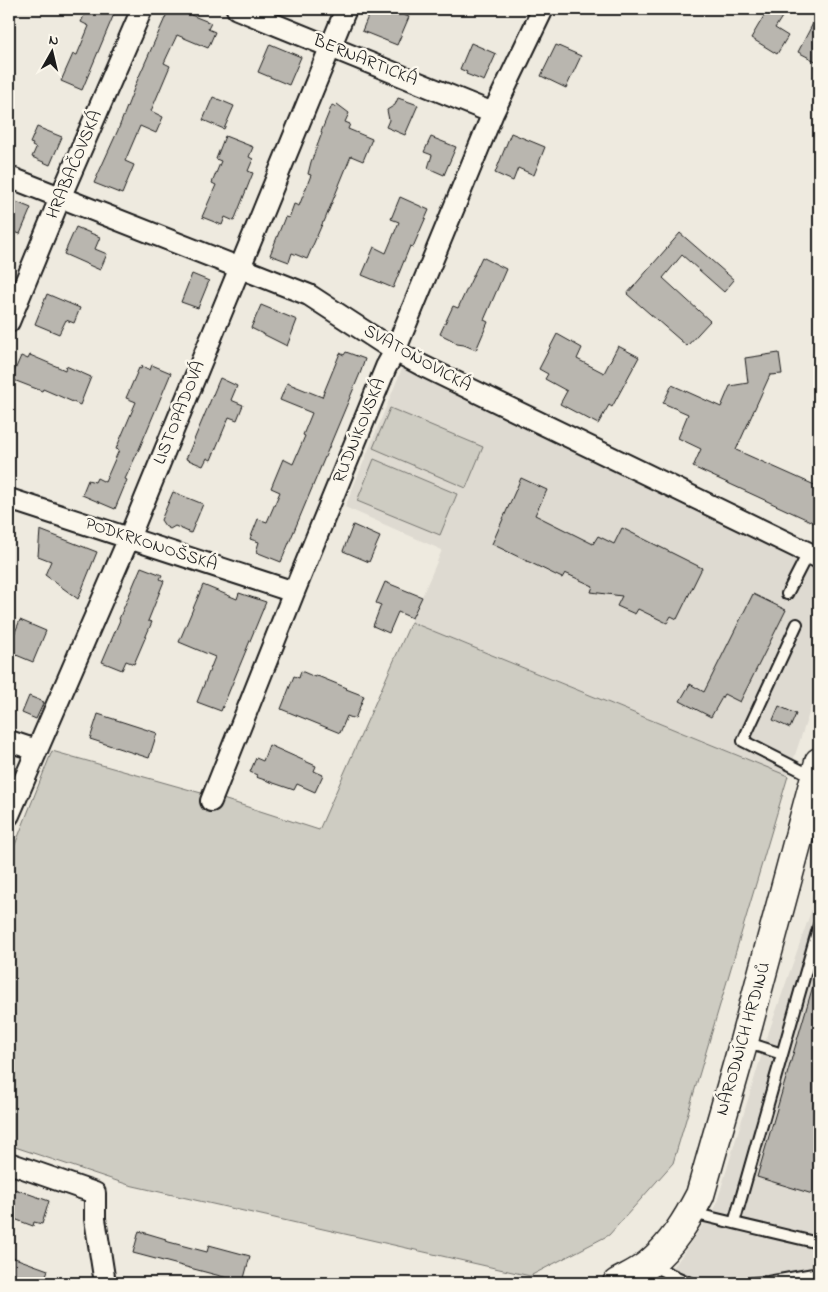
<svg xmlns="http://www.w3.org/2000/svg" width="828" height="1292" font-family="'Indie Flower',sans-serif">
	<rect width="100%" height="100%" fill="#eeeadf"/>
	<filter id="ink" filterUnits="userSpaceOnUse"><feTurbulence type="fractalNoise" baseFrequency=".02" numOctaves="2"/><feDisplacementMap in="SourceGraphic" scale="10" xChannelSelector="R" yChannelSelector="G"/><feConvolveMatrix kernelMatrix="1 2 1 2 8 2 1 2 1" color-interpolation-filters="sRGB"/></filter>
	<g filter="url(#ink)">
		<path fill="#dedad1" d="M403,366L428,381L819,566V683L788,776L411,622L442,550L345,507Z
			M816,897L819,898V1283H644L676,1264L716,1205L767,1037Z"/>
		<path fill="#ceccc2" stroke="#75746f" d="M390,408L483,447L466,488L373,448Z
			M374,459L457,494L440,535L357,501Z
			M411,622L788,776L673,1163L609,1235L530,1276L129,1185L9,1145V860L52,751L226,800L319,830Z"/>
		<path fill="#b9b6af" stroke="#1c1c1c" d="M87,9H100L114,14L82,90L61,81L73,54L77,55L89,26L81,22Z
			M169,9H182L192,13L191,15L211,23L208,29L215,32L208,48L177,35L164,63L170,66L151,111L163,117L156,133L140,126L125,161L134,165L122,194L94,183L118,130L137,81Z
			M371,9H388L409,17L397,45L362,31Z
			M768,9H787L775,28L788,36L777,54L751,38Z
			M819,12V63L798,52Z
			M471,43L496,54L484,81L466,74L467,72L460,69Z
			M270,44L301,57L289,85L258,72Z
			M556,45L581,56L566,88L541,76Z
			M213,97L234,106L224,129L203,120Z
			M398,98L418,105L405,135L386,127L389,120L387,110L395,105Z
			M337,104L349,113L345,122L350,124L348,129L372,139L363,161L351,156L324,222H323L307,259L292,253L289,262L270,255L285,217L289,218L294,204L299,206L311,175L308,174L311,162L322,133L321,132L332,105L336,107Z
			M37,127L62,137L50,165L32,157L36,148L32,146L33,144L30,143Z
			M511,133L545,147L534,175L518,168L513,181L495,173Z
			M225,136L253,147L249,157L253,159L248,171L253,173L234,221L225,217L222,225L202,217L216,185L212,183L221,161L216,159Z
			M431,137L456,147L444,175L428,168L432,155L424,152Z
			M400,197L429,210L413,247L410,246L393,288L362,275L374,247L386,253L399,222L391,219Z
			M9,199L31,208L20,234L9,230Z
			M76,227L100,237L95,249L107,254L100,270L64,254Z
			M680,233L734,280L724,292L682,255L663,278L710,321L687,346L627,294Z
			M482,257L506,269L484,320L488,322L476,350L464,345L457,344L452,340L440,334L453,306L458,308Z
			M192,274L209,281L198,308L181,302Z
			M47,294L80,308L74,323L66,320L59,334L35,324Z
			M261,305L297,320L287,346L251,328Z
			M557,334L582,348L577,359L604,373L618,346L639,357L612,407L609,405L598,424L560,404L567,391L545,379L548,374L539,369Z
			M346,352L365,359L361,371L281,562L256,552L259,542L250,539L258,519L267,522L280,492L271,488L283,459L293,464L305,436L303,435L312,413L280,400L287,383L322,397L340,353L344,355Z
			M779,353L782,374L770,375L736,450L819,487V525L693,467L701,449L678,438L688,414L663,403L672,385L721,407L730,386L748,383L745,358Z
			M30,355L65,370L66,366L91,377L80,405L43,389L42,391L11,379L21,356L28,359Z
			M152,365L171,373L140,447L125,479L127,480L115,509L82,495L88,480L95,482L97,478L105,482L119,450L116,449L136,402L126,398L139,368L141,369L142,366L150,370Z
			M220,378L237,386L231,400L243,405L237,420L229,417L211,460L207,458L203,466L186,459Z
			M521,478L547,490L535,515L593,544L598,536L614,544L622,528L702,568L677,619L671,616L667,623L638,609L635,614L617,606L622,596L591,592L593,586L565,573L562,578L492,544Z
			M173,492L203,504L191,533L175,526L170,529L165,526L161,520Z
			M353,525L380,537L369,562L343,551Z
			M40,530L97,552L78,599L45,575L51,561L38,556Z
			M141,567L162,575L160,579L164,581L148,621L152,622L134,664L126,661L122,670L102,662L120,620L119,619Z
			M385,582L422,597L412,618L398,612L389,633L373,626L381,605L376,603Z
			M203,585L237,599L239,593L266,602L221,711L197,702L215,657L179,642Z
			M753,594L786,610L740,702L724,694L711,717L680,701L690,684L704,692Z
			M20,620L46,631L33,662L9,652V647Z
			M301,671L315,677V675L347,688L346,689L364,696L355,719L347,716L340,733L281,709L294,676L299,678Z
			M29,696L44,702L36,719L22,713Z
			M779,706L796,714L790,728L773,720Z
			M98,714L157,733L149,758L90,739Z
			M269,745L316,766L314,771L323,775L315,792L297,784L294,790L256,777L257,775L250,772L256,758L263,761Z
			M815,979H819V1196L757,1177Z
			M9,1187L49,1201L42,1224L34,1222L33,1226L9,1217Z
			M139,1231L166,1239L165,1241L207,1252L209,1245L250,1256L243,1282L133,1253Z
			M12,1257L48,1270L43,1283H9V1272Z"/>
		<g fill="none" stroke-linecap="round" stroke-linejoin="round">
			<defs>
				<path id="lane" d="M787,594L808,553
					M797,624L743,741L814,777
					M745,1042L782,1054
					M692,1213L814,1242
					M734,1223L819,925
					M650,1265L690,1283
					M753,1283L768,1282L819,1273"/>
				<path id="street" d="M237,9L493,113
					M9,177L309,295L395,351L423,366L819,558
					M9,322L60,198L142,9
					M9,499L294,592
					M9,741L36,750
					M211,801L294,592L386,367L395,351L493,113L543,9
					M9,815L129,538L346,9
					M9,1163L95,1193V1219L105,1283"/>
				<path id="secondary" d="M617,1283C628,1277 641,1271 650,1263C672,1245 687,1220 700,1195L744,1041L819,762"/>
			</defs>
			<use href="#lane" stroke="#1c1c1c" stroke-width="14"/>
			<use href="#street" stroke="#1c1c1c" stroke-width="24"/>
			<use href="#secondary" stroke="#1c1c1c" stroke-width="31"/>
			<use href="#lane" stroke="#fbf7ec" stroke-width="10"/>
			<use href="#street" stroke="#fbf7ec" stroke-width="20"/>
			<use href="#secondary" stroke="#fbf7ec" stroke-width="28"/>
		</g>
	</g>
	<g text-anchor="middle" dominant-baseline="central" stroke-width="5" stroke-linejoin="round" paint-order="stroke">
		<g font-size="18" fill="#1c1c1c" stroke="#fbf7ec">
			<text transform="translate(365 61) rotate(22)">BERNARTICKÁ</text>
			<text transform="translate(75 165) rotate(-67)">HRABAČOVSKÁ</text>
			<text transform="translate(417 359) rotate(29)">SVATOŇOVICKÁ</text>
			<text transform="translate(180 413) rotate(-68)">LISTOPADOVÁ</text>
			<text transform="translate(360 431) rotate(-68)">RUDNÍKOVSKÁ</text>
			<text transform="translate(151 545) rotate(18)">PODKRKONOŠSKÁ</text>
			<text transform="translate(744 1039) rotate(-74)">NÁRODNÍCH HRDINŮ</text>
		</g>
	</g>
	<rect width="828" height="1292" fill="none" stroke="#fbf7ec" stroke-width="30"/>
	<rect x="15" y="15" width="798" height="1262" fill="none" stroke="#1c1c1c" stroke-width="2" filter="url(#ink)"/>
	<g transform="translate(52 52) rotate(8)" stroke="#fbf7ec" stroke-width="4" paint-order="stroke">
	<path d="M0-4L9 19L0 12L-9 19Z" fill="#1c1c1c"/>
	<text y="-8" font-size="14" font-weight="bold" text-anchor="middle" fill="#1c1c1c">N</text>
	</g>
</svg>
